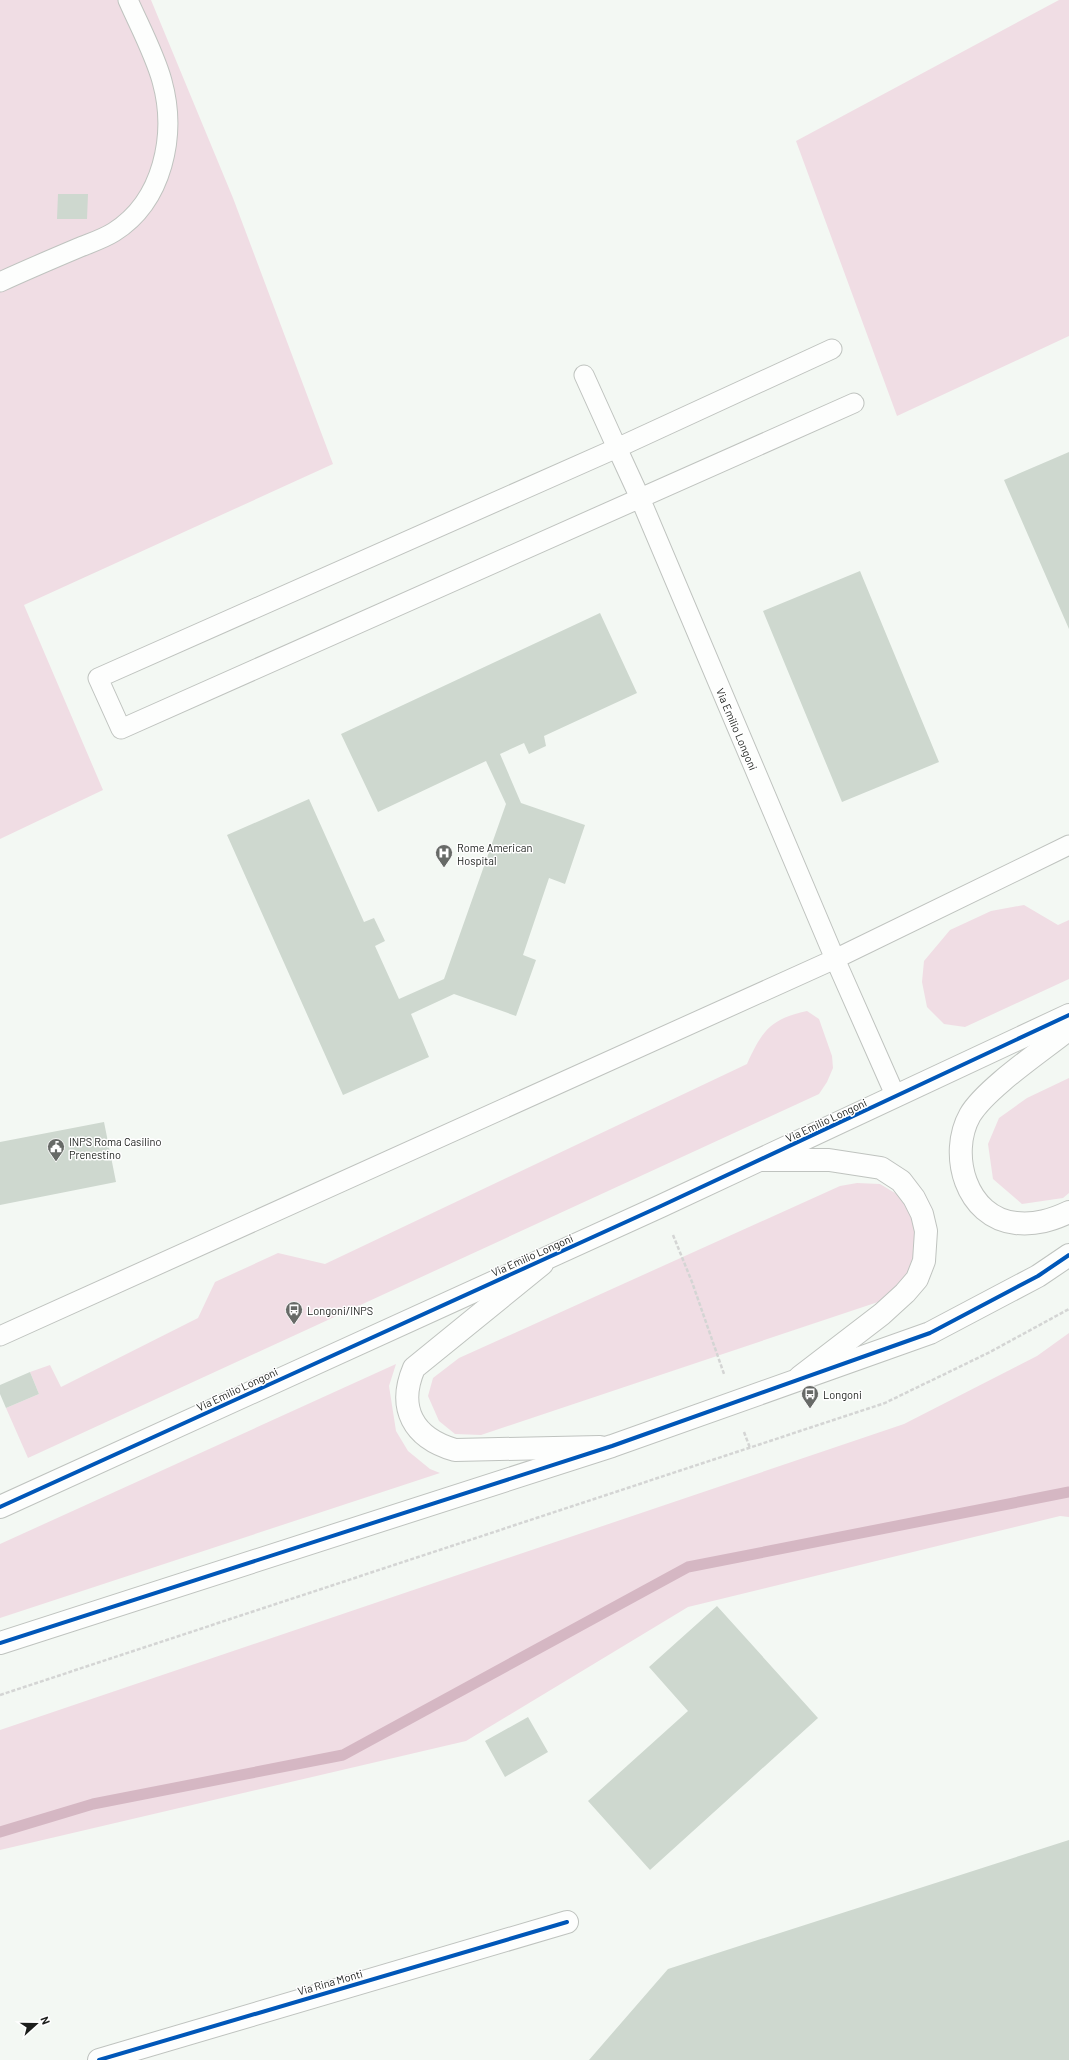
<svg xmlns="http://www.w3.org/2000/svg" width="1069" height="2060" font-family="Barlow,sans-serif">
	<rect width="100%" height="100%" fill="#f3f8f3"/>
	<path fill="#f0dde4" d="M0,0H151L233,198L333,464L24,605L103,790L0,839Z
		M1059,0H1069V336L897,416L796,141Z
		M1024,905L1058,925L1069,920V979L965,1027L944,1024L927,1007L922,982L924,961L950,930L991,911Z
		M807,1011L819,1019L832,1056L833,1068L827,1082L819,1094L28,1458L6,1408L39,1394L30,1372L50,1365L61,1387L198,1318L215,1282L278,1253L325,1264L747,1064C762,1031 770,1019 807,1011Z
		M1069,1078V1193L1063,1198L1022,1204L993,1179L988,1144L999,1118L1027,1098Z
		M857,1183L880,1184L900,1196L914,1214L920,1237L910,1277L881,1301L481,1435L455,1434L439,1421L428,1396L433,1378L459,1358L840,1186Z
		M1069,1333V1517L1060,1516L688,1607L466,1741L0,1850V1730L904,1424L1037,1356Z
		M396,1364L389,1386L396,1431L408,1451L430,1469L440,1473L0,1618V1544Z"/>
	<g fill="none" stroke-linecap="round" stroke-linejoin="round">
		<path stroke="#d5b7c3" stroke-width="11" d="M0,1832L93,1804L343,1755L688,1567L1069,1492"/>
	</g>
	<path fill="#ced8cf" d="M58,194H88L87,219H57Z
		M1069,452V629L1004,480Z
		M860,571L939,762L842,802L763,611Z
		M600,613L637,693L544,736L546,746L529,754L524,743L500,754L521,803L585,825L565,884L549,878L523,955L536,960L516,1016L454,994L411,1014L429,1057L343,1095L227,835L309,799L364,922L374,918L385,941L375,946L399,999L444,979L506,804L486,761L378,812L341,734Z
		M104,1122L116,1182L0,1205V1142Z
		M30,1372L39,1394L6,1408L0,1394V1385Z
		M717,1606L818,1718L650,1870L588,1801L688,1711L649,1667Z
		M528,1717L548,1752L505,1777L485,1741Z
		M1069,1840V2060H589L668,1969Z"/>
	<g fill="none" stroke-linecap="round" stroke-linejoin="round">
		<defs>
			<path id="lane" d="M0,282C26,270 52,259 78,248C90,243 103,239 114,232C163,201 177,135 162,81C155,55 139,25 128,0
				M584,375L617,448L832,349
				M854,403L121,729L98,678L617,448L640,498L835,959L896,1097
				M0,1336L835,959L1069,845"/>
			<path id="street" d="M1069,1029C1043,1050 986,1088 970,1115C948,1154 966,1218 1016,1223C1036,1225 1052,1220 1069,1212
				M760,1160H829L881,1168L901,1181L914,1198L922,1214L926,1231L924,1261L917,1279L905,1293L882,1314L800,1377
				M542,1264L414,1368C397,1408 413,1438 455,1450L600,1447
				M99,2060L567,1922"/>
			<path id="secondary" d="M0,1507L661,1206L1069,1015
				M0,1643L612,1446L930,1333L1038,1276L1069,1255"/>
		</defs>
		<use href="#lane" stroke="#bfc3bf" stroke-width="21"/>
		<use href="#street" stroke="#bfc3bf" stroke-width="24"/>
		<use href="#secondary" stroke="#bfc3bf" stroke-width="24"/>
		<path stroke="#d4d5d4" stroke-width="2.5" stroke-dasharray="4 2" stroke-linecap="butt" d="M673,1235L692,1282L724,1374
			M744,1432L750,1448
			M0,1695L885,1403L990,1352L1069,1309"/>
		<use href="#lane" stroke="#fdfefd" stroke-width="19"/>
		<use href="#street" stroke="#fdfefd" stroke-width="22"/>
		<use href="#secondary" stroke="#fdfefd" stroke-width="22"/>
		<defs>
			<path id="cycleway" d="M0,1507L661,1206L1069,1015
				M0,1643L612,1446L930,1333L1038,1276L1069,1255
				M99,2060L567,1922"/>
		</defs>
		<use href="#cycleway" stroke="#fff" stroke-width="6"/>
		<use href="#cycleway" stroke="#0057b8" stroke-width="4"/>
	</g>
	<defs>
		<symbol id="hospital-pin" viewBox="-11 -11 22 30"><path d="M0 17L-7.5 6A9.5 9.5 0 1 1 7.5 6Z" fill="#676a67" stroke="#fff"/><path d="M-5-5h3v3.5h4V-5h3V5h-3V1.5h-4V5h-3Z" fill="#fff"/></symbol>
		<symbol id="civic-pin" viewBox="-11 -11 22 30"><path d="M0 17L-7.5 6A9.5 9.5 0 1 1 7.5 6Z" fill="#676a67" stroke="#fff"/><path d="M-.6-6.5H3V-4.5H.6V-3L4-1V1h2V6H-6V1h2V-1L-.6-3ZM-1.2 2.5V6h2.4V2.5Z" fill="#fff"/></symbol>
		<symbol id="bus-pin" viewBox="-11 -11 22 30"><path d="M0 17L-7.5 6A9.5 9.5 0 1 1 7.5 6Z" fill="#676a67" stroke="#fff"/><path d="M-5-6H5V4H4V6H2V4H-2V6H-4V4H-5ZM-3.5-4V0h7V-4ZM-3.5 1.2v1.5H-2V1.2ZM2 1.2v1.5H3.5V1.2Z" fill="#fff"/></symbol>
	</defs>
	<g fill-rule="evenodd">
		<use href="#hospital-pin" x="434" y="843" width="20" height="27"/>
		<use href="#civic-pin" x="46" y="1137" width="20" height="27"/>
		<use href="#bus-pin" x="284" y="1300" width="20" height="27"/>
		<use href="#bus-pin" x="800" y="1384" width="20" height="27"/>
	</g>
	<g text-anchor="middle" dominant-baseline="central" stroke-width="3" stroke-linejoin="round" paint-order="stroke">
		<g font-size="11" fill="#1b1e1b" stroke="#fff">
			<text transform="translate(737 729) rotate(67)">Via Emilio Longoni</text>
			<text transform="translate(826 1120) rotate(-25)">Via Emilio Longoni</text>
			<text transform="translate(532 1255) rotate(-24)">Via Emilio Longoni</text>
			<text transform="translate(237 1389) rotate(-25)">Via Emilio Longoni</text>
			<text transform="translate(330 1982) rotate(-16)">Via Rina Monti</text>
		</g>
		<g font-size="11" fill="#1b1e1b" stroke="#fff" text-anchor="start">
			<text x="457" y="847">Rome American<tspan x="457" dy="13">Hospital</tspan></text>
			<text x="69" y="1141">INPS Roma Casilino<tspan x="69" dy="13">Prenestino</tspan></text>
			<text x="307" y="1310">Longoni/INPS</text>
			<text x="823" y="1394">Longoni</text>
		</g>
	</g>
	<g transform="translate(36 2024) rotate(69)" stroke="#ffffff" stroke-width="3" paint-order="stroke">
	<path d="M0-3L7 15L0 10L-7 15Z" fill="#1b1e1b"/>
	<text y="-6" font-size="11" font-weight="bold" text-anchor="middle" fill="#1b1e1b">N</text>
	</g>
</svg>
